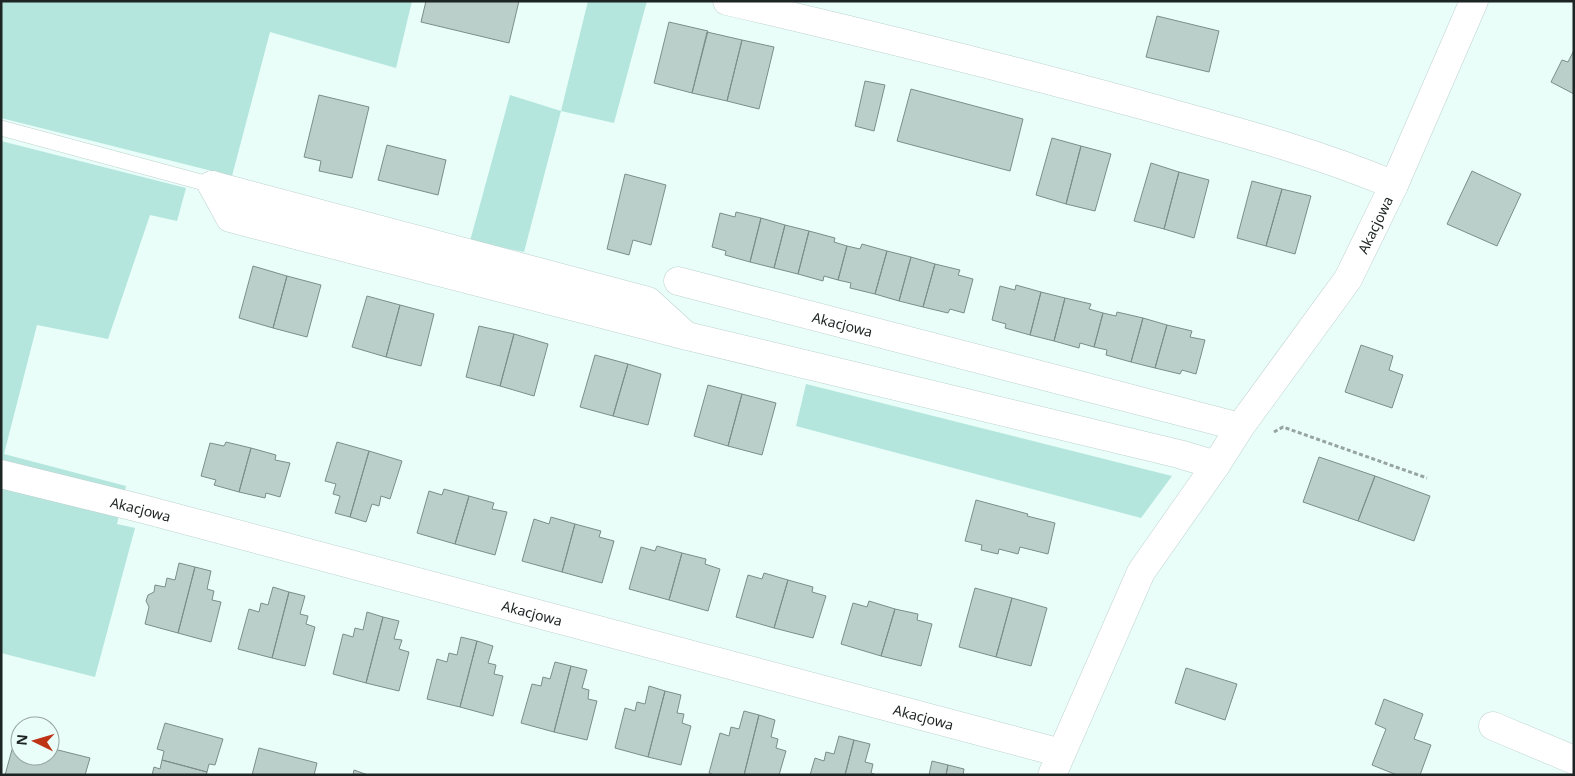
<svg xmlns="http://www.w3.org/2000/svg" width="1575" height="776" font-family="'Noto Sans',sans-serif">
	<rect width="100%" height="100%" fill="#e9fdf9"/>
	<path fill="#b4e6de" d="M1,1H412L396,68L270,32L232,176L1,118Z
		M588,1H647L614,123L561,111L524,252L470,241L510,95L561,111Z
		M1,141L186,188L177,221L150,215L108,339L37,325L4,454L126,486L117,524L135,528L95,677L1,653Z
		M806,384L1172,476L1141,518L796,426Z"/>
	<path fill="#baceca" stroke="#7b8e8a" d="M426,1H519L509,43L421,22Z
		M1157,16L1219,31L1209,72L1146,57Z
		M669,22L708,31L692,93L654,83Z
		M707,32L742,40L727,101L692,93Z
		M742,40L774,47L759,109L727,101Z
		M1574,50V94L1551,82L1562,60L1568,62Z
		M865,81L885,85L874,131L855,126Z
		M911,89L1023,119L1010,171L897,141Z
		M319,95L369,107L352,178L319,171L321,161L304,157Z
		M1052,138L1081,146L1066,204L1036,195Z
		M387,145L446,160L438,195L378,180Z
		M1081,146L1111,154L1095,211L1066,204Z
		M1151,163L1179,172L1164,229L1134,221Z
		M1472,171L1521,194L1497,246L1447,224Z
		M1179,172L1209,180L1194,238L1164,229Z
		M625,174L666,185L651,245L633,240L629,255L607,249Z
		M1252,181L1282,189L1266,246L1237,238Z
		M1282,189L1311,196L1295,254L1266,246Z
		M736,212L761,218L750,262L725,255L726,251L712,247L720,213L735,217Z
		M761,218L785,225L774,268L750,262Z
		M785,225L809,231L798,274L774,268Z
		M809,231L835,238L834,242L847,246L838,280L824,276L823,281L798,274Z
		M862,244L887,251L875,294L850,288L851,283L838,280L847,246L860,249Z
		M887,251L911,257L899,301L875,294Z
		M911,257L935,264L923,307L899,301Z
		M935,264L960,270L958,275L973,279L964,313L950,309L948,313L923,307Z
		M253,266L287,276L273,328L239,318Z
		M287,276L321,285L307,337L273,328Z
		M1016,285L1041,292L1030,335L1005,328L1006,324L992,320L1000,286L1015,290Z
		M1041,292L1065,298L1054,341L1030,335Z
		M367,296L400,305L386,357L352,347Z
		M1065,298L1091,304L1089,309L1103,313L1094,347L1080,343L1079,348L1054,341Z
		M400,305L434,314L421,366L386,357Z
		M1117,312L1143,318L1131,362L1106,355L1107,350L1094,347L1103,313L1116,316Z
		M1143,318L1167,325L1155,368L1131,362Z
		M1167,325L1192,331L1190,337L1205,340L1196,374L1182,370L1180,374L1155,368Z
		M479,326L514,334L500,386L466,377Z
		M514,334L548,344L534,396L500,386Z
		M1361,345L1393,356L1389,370L1403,375L1392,408L1345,392Z
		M595,355L628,364L613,416L580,407Z
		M628,364L661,374L648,425L613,416Z
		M708,385L742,394L728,446L694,436Z
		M742,394L776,403L762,455L728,446Z
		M226,442L251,448L239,492L214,485L216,480L201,476L210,443L224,446Z
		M337,442L369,451L350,517L335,513L340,496L333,494L336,484L325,481Z
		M251,448L276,455L275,460L290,463L280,497L266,493L265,498L239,492Z
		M369,451L402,461L390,499L381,496L379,506L372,504L366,522L350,517Z
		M1319,457L1375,476L1358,521L1303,502Z
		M1375,476L1430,496L1414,541L1358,521Z
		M444,489L469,496L455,544L417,533L429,491L442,495Z
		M469,496L494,503L492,509L507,512L495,555L455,544Z
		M976,500L1028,514L1027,516L1055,523L1048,554L1020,547L1018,554L999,549L998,554L981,550L982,545L965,541Z
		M551,517L575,524L562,572L522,561L534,519L549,524Z
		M575,524L601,531L599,537L614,541L602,583L562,572Z
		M657,546L682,553L669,600L629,589L641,547L655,551Z
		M682,553L706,559L705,564L720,569L708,611L669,600Z
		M179,563L195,567L178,633L145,624L149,607L146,601L148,595L154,592L155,585L165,587L167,578L175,580Z
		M195,567L211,571L207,589L214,591L212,600L221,602L211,642L178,633Z
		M764,573L788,580L774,628L736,617L748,575L762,579Z
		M788,580L813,587L812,592L826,596L813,638L774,628Z
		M273,587L289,592L272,658L238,649L249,609L259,612L261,603L268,605Z
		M975,588L1012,598L996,657L959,647Z
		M289,592L305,596L300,614L308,616L306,624L315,627L305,666L272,658Z
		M1012,598L1047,608L1031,666L996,657Z
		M869,601L895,609L881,656L841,644L853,603L867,607Z
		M895,609L918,614L917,620L932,624L921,666L881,656Z
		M367,612L383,617L366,683L333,674L343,634L353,637L355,628L363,630Z
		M383,617L399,621L394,639L402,640L399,649L409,652L399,691L366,683Z
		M461,637L477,641L460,707L427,699L437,659L447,662L449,653L457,655Z
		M477,641L493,646L488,663L496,665L494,674L503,676L493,716L460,707Z
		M555,662L571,666L554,732L521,723L532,684L541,686L543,677L550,679Z
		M571,666L587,670L582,688L589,690L588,699L597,701L587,740L554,732Z
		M1186,668L1237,684L1225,720L1175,703Z
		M649,686L665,691L648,757L615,748L625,708L635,711L637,702L645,704Z
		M665,691L681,695L677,713L684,714L682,723L691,726L681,765L648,757Z
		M1384,699L1423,714L1414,739L1431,745L1420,775H1397L1372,765L1386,729L1375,724Z
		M744,711L759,715L744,775H715L709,773L720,733L729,736L731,727L739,729Z
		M759,715L775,720L771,737L778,739L776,748L786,751L779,775H744Z
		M165,723L223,739L215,765L209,764L207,772L162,760L164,751L157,749Z
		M839,736L854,740L845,775H810L815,758L824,761L826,752L834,754Z
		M15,739L20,740V756H50V748L90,758L85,775H5Z
		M854,740L870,744L865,762L873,764L871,773L877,775H845Z
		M259,748L317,763L314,775H252Z
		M162,760L207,772L206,775H152L154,767L160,769Z
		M932,761L948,765L946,775H929Z
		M948,765L964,769L963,775H946Z
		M354,770L368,775H353Z"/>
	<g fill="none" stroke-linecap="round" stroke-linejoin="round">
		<defs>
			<path id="lane" d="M1,128L212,185"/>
			<g id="street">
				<path d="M727,1C864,33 1002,67 1138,104C1224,128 1311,150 1394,185"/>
				<path d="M212,185L230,218L687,336L1179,454L1216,465"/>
				<path d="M212,185L648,301L683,333"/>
				<path id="s1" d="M678,281L1240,427"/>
				<path id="s2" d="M1,474L143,509L1061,753"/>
				<path d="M1493,726L1574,760"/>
				<path id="s3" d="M1052,775L1141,572L1216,465L1240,427L1348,279L1394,185L1474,1"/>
			</g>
		</defs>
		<use href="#lane" stroke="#bed2ce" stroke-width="16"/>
		<use href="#street" stroke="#bed2ce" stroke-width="29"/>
		<path stroke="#96a5a2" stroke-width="3" stroke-dasharray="4 2.5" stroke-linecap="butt" d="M1274,432L1283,427L1427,478"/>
		<use href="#lane" stroke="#fff" stroke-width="15"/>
		<use href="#street" stroke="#fff" stroke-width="28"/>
	</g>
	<g text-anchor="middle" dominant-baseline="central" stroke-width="4" stroke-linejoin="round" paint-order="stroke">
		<g font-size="14" fill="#1d2423" stroke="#e9fdf9">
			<text stroke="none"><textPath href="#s3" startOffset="641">Akacjowa</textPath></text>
			<text stroke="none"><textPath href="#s1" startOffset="170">Akacjowa</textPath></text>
			<text stroke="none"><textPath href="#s2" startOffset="144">Akacjowa</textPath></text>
			<text stroke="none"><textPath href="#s2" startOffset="549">Akacjowa</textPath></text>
			<text stroke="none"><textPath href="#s2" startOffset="954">Akacjowa</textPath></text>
		</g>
	</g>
	<rect width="1575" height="776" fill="none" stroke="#1d2423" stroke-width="5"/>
	<g transform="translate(35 741) rotate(275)"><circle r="24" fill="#e9fdf9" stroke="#97a6a3"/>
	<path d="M0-4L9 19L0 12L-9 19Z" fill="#be3316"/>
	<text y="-8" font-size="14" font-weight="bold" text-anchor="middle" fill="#1d2423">N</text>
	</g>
</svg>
